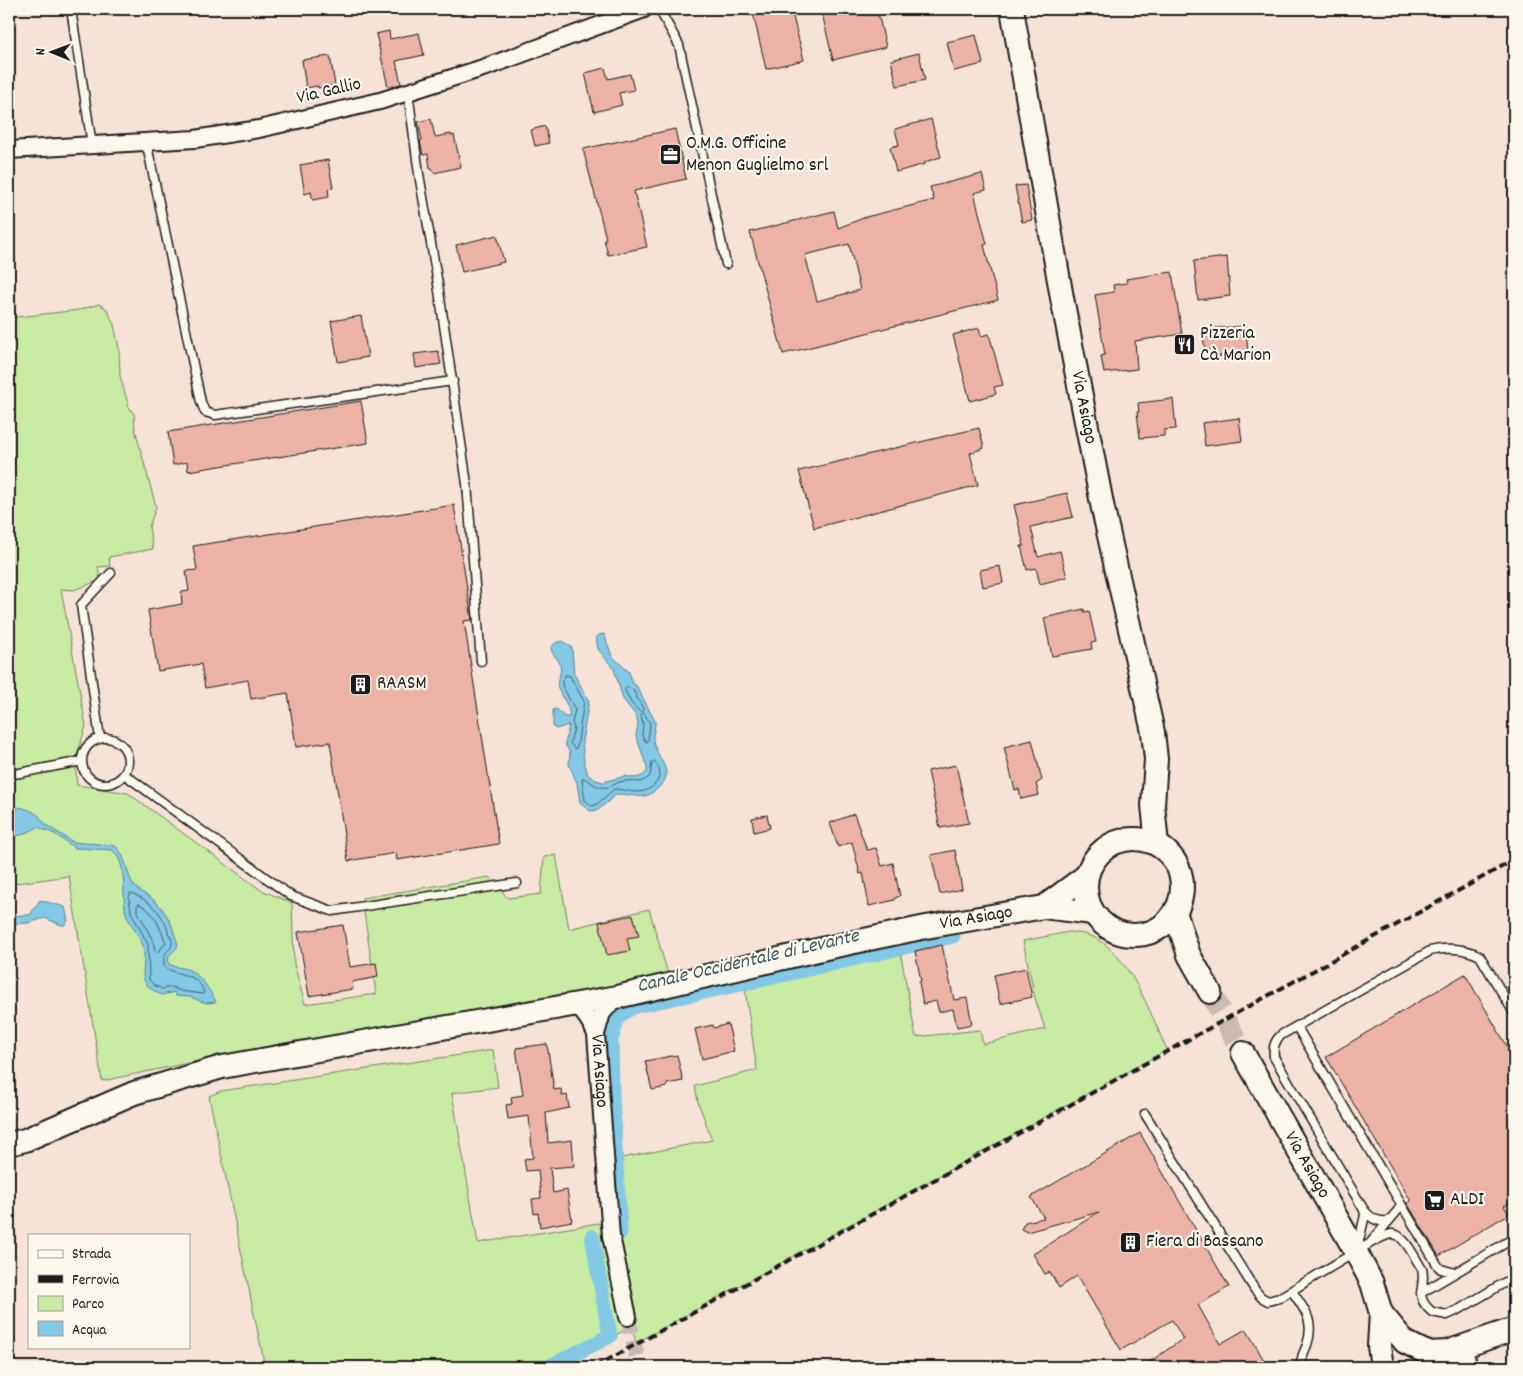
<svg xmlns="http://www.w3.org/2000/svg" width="1523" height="1376" font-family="Dekko,sans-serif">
	<rect width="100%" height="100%" fill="#f6e2d7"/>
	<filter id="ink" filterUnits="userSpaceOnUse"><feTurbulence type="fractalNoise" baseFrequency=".02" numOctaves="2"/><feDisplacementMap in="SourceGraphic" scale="10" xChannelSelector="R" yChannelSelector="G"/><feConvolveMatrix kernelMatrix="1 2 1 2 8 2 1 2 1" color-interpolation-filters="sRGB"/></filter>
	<g filter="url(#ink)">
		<path fill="#c9eba4" stroke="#728460" d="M99,304L107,309L114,325L119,348L120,376L129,407L134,414L135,429L156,507L149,527L153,549L109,557L110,566L98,567L100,580L74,590L61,589L86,726L75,761L77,785L128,793L261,890L292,903L294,964L305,1004L376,994L362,898L489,877L508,898L541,894L544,857L556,855L569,929L649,909L670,981L494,1013L289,1042L102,1081L69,876L9,884V318L79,310Z
			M1069,932C1075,933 1083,933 1088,935C1128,948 1151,1015 1167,1050L636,1343L622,1285L607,1161L712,1140L698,1102L695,1086L757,1070L743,976L898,940L916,1037L980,1030L983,1044L1045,1029L1035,998L1023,941Z
			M493,1050L498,1087L452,1093L478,1243L599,1223L606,1240L625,1330L574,1358L514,1367H265L209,1096L221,1091Z"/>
		<path fill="#83c8e4" stroke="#5a8394" d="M604,634L612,656L629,672L633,684L636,685L655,721C656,727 652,733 653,740C655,752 664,761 666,772C667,778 664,782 660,786C644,803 636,794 617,794L598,810L590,811L580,802L577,783L569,764L570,753L565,744L569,725L556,729L553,727V710L556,709C561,711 562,718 569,717C571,705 561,699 558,688C555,679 563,674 560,665C558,657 552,656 551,647L557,642L563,641L572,648L574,674L589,701L582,741L584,761L588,775L596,780L603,782L625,776L635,778L642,776L647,772V767L636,736L638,723L636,716L623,699L614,669L598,649L596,638L599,635Z
			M20,807L32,811L39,816L46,825L73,842L112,845C125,848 126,873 133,884C138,891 144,893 151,898C163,907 170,919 174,932C177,944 182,945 169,955L168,963C174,968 184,967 191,971C203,978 210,991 216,1002L206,1003L190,997L176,996L174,992L162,995C132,981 148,972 143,947C141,936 129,924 126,913C121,895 129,864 112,850L75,848L55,834L38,827L24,834L9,838V831C16,823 17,824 14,814L16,810Z
			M40,900L65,907L68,921L65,925H61L45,918L28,923L9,924V916L30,915Z"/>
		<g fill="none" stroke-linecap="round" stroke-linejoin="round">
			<path stroke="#45616c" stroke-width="1" d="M566,675L570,676L584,701L577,747L575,749L570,743L574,728L572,722L575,710L562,685V681Z
				M627,687L633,690L643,709L642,712L639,711L631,703L625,690Z
				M644,713L650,723L648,740L646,742L642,736L643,723L641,715Z
				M654,761C668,774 654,792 637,792C630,792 622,789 614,789L596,805L592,806L585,800L582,781L583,778C589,780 594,786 601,787C613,789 614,782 624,781C636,780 639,786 650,776L652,763Z
				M131,893C148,899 164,914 168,932C169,936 173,939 172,943C172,949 166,951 164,956V966C176,977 197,971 204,992L203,994L180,991L172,987L162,989L154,985L149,980L148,944L131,912L129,898Z
				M139,904C155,911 160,928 166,943L158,952L155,951L153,941L137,910V906Z"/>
			<path stroke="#83c8e4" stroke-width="15" d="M620,1232L612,1096L611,1040L617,1019L623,1013L635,1006L751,982L953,936
				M549,1367L610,1336L592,1237"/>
		</g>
		<path fill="#ecb2a6" stroke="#1c1c1c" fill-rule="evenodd" d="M752,9H791L804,60L766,69Z
			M821,9H877L886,47L833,60Z
			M389,31L390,39L419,33L424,55L396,61L401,84L388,87L376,34Z
			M976,35L983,64L954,71L947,42Z
			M919,53L925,80L897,86L891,60Z
			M330,56L335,85L318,88V86L306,88L302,60Z
			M605,68L608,79L630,74L634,90L619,93L622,105L594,112L585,73Z
			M431,119L435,137L451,134V136L454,135L461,167L434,173L432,168H430L428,154L423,155L420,141L422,140L418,122Z
			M931,119L941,157L925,162V164L896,172L890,147L899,145L895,129Z
			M545,126L549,143L535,146L531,130Z
			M675,129L686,179L634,191L647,247L608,255L604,239L606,238L583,149Z
			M328,160L333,188L328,189L329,197L313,200L311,192L305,194L300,165Z
			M982,174L986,190L974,193L987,244L984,245L998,300L783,354L750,232L834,211L838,228L866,217L934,200L930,187ZM849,244L860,290L817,301L805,255Z
			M1026,185L1032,220L1022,222L1015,186Z
			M497,235L504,262L462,272L456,245Z
			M1227,257L1230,296L1198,300L1194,261Z
			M1172,272L1182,334L1135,341L1137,369L1104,373L1101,356L1105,355L1095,295L1114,292L1113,285L1127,283L1126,279Z
			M361,316L368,357L338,362L331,321Z
			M1246,326L1248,354L1208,357V350H1205L1202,329Z
			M979,328L981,336L989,334L1003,385L994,387L996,394L970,401L953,335Z
			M438,351L441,364L416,368L414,354Z
			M1173,399L1176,429L1164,430V436L1140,438L1137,412H1139L1138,403Z
			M361,401L368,443L188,471L187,462L173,465L168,432Z
			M1239,418L1242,441L1205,446L1202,423Z
			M979,428L984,448L970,453L978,485L814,528L799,471Z
			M1067,493L1073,517L1031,527L1038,557L1060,551L1067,577L1040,584L1036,568L1027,570L1021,546H1024L1014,505Z
			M454,505L472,620L464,621L499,844L397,860L396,853L348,861L330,742L296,747L288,693L251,699L248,680L205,688L201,664L158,671L148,610L182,604L181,592L189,591L186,571L197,570L193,546Z
			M1000,566L1003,583L983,587L980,570Z
			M1084,609V612L1089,611L1096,642L1091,643L1092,649L1052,656L1044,618Z
			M1032,740L1042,780L1036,784L1039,795L1021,799L1019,789L1015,790L1004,747Z
			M956,765L969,823L940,828L928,771Z
			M854,814L867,850L876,848L882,866L893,863L900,896L895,898V900L869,906L863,873L860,874L852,842L838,847L830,823Z
			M767,815L770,828L754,832L752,818Z
			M955,850L962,889L940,894L931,855Z
			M633,915L639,936L627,938L630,951L607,955L599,922Z
			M343,925L350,967L376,963L378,977L352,982L353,989L309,996L298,932Z
			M942,945L954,1000L967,998L972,1024L957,1027L953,1009L939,1012L936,1001L923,1004L919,982L921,981L915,951Z
			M1026,968L1032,997L1000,1004L994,975Z
			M1465,974L1514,1058V1200L1504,1206L1509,1214L1439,1256L1407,1203L1411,1201L1326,1057Z
			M728,1024L734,1051L702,1059L695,1029L713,1025L714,1028Z
			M547,1044L554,1090L561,1089L562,1096L567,1095L569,1108L546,1113L548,1143L572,1140L574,1166L550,1168L553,1193L567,1190L572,1221L540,1227L538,1213L534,1214L532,1199L541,1198L538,1170L526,1171L524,1159L533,1158L529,1116L508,1119L506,1105L512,1104L511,1097L523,1095L516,1048Z
			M677,1055L683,1081L667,1084V1087L652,1090L645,1061Z
			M1140,1133L1229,1287L1198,1305L1220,1344L1246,1329L1268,1367H1142L1183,1339L1172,1320L1121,1350L1077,1276L1059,1288L1050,1272L1045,1274L1033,1254L1099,1212L1027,1232L1021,1229L1025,1222L1044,1218L1031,1197Z"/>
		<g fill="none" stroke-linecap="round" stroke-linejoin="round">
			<path stroke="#cabab2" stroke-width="16" stroke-dasharray="16 8" stroke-linecap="butt" d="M628,1317L639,1367"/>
			<path stroke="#cabab2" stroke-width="22" stroke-dasharray="22 11" stroke-linecap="butt" d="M1210,992L1243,1053"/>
			<defs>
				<path id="service" d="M71,9L92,145
					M659,9L679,45L726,264
					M408,92L419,174L438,284L467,484L481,661
					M142,144L148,150L201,402L205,412L215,415L453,381
					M82 761a23 23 0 1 1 46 0a23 23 0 1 1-46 0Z
					M100,739L81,605L111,573
					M124,774L291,896L332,911L517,883
					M9,775L82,761
					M1297,1027L1401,1204L1399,1209L1371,1242
					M1145,1114L1255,1290L1261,1297L1268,1301L1279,1298L1369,1244C1376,1240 1384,1235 1392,1234C1403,1232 1416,1260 1422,1269C1427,1287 1412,1295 1432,1312L1447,1315L1460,1309L1514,1277
					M1401,1204L1438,1266L1441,1269L1455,1273
					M1387,1221C1376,1222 1371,1218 1364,1210L1274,1057C1273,1047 1274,1042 1281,1035L1430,951C1446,947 1465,948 1480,956L1514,1013
					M1358,1245L1365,1215L1364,1210
					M1292,1291C1305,1310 1315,1321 1307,1345C1304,1352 1300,1359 1302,1367
					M1421,1293L1514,1238"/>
				<g id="minor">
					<path d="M9,150L195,139L259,129L380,101L408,92L486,67L644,9"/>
					<path id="s1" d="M617,997L602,1013L596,1034L611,1236L628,1317"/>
					<path d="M575,1004C585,1013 591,1022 596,1034"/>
				</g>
				<g id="secondary">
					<path id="s2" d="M1012,9L1062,298L1103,509L1153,732L1156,759L1153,805L1157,844"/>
					<circle cx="1134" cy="887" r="48"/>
					<path d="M1044,907L1087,875"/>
					<path d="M1175,912L1189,955L1210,992"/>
					<path id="s3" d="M1243,1053L1356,1252L1372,1283L1381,1313L1379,1346L1382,1367"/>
					<path id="s4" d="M9,1144L25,1140L134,1093L222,1067L617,997L826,948L926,927L1044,907L1093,913"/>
					<path d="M1381,1313L1405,1342L1427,1353L1447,1352L1511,1330"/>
					<path d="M1456,1367L1464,1360"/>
				</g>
			</defs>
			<use href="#service" stroke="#1c1c1c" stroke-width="11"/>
			<use href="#minor" stroke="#1c1c1c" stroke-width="20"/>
			<use href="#secondary" stroke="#1c1c1c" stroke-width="26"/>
			<use href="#service" stroke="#fbf7ec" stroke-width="8"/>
			<use href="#minor" stroke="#fbf7ec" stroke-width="16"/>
			<use href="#secondary" stroke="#fbf7ec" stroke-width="22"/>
			<path stroke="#1c1c1c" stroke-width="4" stroke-dasharray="8 4" stroke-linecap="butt" d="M595,1367L1514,860"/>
		</g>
	</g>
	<defs>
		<symbol id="office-square" viewBox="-11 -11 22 22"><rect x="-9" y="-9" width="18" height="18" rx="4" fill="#1c1c1c" stroke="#fbf7ec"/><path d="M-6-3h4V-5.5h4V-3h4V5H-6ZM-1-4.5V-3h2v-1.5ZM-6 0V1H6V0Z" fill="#fff"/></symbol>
		<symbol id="restaurant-square" viewBox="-11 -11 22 22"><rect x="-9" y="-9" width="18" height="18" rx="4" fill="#1c1c1c" stroke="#fbf7ec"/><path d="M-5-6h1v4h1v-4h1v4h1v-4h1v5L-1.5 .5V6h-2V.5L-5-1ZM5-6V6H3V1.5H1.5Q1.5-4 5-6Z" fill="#fff"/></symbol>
		<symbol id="building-square" viewBox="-11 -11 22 22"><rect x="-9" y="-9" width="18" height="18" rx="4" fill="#1c1c1c" stroke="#fbf7ec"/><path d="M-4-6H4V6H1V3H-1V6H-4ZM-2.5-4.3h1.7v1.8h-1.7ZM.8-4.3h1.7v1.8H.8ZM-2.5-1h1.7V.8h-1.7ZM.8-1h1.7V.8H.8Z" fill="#fff"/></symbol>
		<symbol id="supermarket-square" viewBox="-11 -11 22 22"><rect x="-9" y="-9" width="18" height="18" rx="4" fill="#1c1c1c" stroke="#fbf7ec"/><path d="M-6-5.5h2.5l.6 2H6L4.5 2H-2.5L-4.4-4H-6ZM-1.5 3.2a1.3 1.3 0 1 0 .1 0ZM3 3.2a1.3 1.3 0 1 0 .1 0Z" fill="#fff"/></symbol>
	</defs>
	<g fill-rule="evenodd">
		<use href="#office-square" x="658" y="142" width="25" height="25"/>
		<use href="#restaurant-square" x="1172" y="332" width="25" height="25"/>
		<use href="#building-square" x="348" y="672" width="25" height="25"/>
		<use href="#supermarket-square" x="1422" y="1188" width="25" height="25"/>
		<use href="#building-square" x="1118" y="1230" width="25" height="25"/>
	</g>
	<g text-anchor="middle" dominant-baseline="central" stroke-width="4.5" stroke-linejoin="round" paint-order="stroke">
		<g font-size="19" fill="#1c1c1c" stroke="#fbf7ec">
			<text transform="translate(329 92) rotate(-13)">Via Gallio</text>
			<text stroke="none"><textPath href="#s2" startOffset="405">Via Asiago</textPath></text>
			<text stroke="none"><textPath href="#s4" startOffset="996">Via Asiago</textPath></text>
			<text stroke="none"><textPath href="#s1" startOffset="81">Via Asiago</textPath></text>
			<text stroke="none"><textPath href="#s3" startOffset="129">Via Asiago</textPath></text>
		</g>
		<g font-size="19" fill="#1c1c1c" stroke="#fbf7ec" text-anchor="start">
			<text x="686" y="144">O.M.G. Officine<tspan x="686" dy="22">Menon Guglielmo srl</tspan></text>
			<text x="1200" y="334">Pizzeria<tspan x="1200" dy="22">Cà Marion</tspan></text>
			<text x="377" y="684">RAASM</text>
			<text x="1450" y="1200">ALDI</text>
			<text x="1146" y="1242">Fiera di Bassano</text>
		</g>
		<g font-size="20" font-style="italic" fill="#405862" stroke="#fbf7ec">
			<text transform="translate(748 962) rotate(-13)">Canale Occidentale di Levante</text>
		</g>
	</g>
	<rect width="1523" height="1376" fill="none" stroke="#fbf7ec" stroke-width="30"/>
	<rect x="15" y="15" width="1493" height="1346" fill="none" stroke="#1c1c1c" stroke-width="2" filter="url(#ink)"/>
	<rect x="28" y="1234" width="162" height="115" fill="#fbf7ec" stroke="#a29f99"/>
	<rect x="38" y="1250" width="25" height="8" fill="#fbf7ec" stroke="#a29f99"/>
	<text x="72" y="1258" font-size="15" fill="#1c1c1c">Strada</text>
	<rect x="38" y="1275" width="25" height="8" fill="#1c1c1c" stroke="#a29f99"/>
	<text x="72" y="1284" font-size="15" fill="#1c1c1c">Ferrovia</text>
	<rect x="38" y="1296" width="25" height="15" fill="#c9eba4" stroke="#a29f99"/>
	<text x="72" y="1308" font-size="15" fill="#1c1c1c">Parco</text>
	<rect x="38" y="1321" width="25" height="15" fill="#83c8e4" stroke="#a29f99"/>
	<text x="72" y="1334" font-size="15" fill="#1c1c1c">Acqua</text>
	<g transform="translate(52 52) rotate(271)" stroke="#fbf7ec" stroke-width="4" paint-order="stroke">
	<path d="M0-4L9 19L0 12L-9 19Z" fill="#1c1c1c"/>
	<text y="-8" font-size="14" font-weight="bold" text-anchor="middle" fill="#1c1c1c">N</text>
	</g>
</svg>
